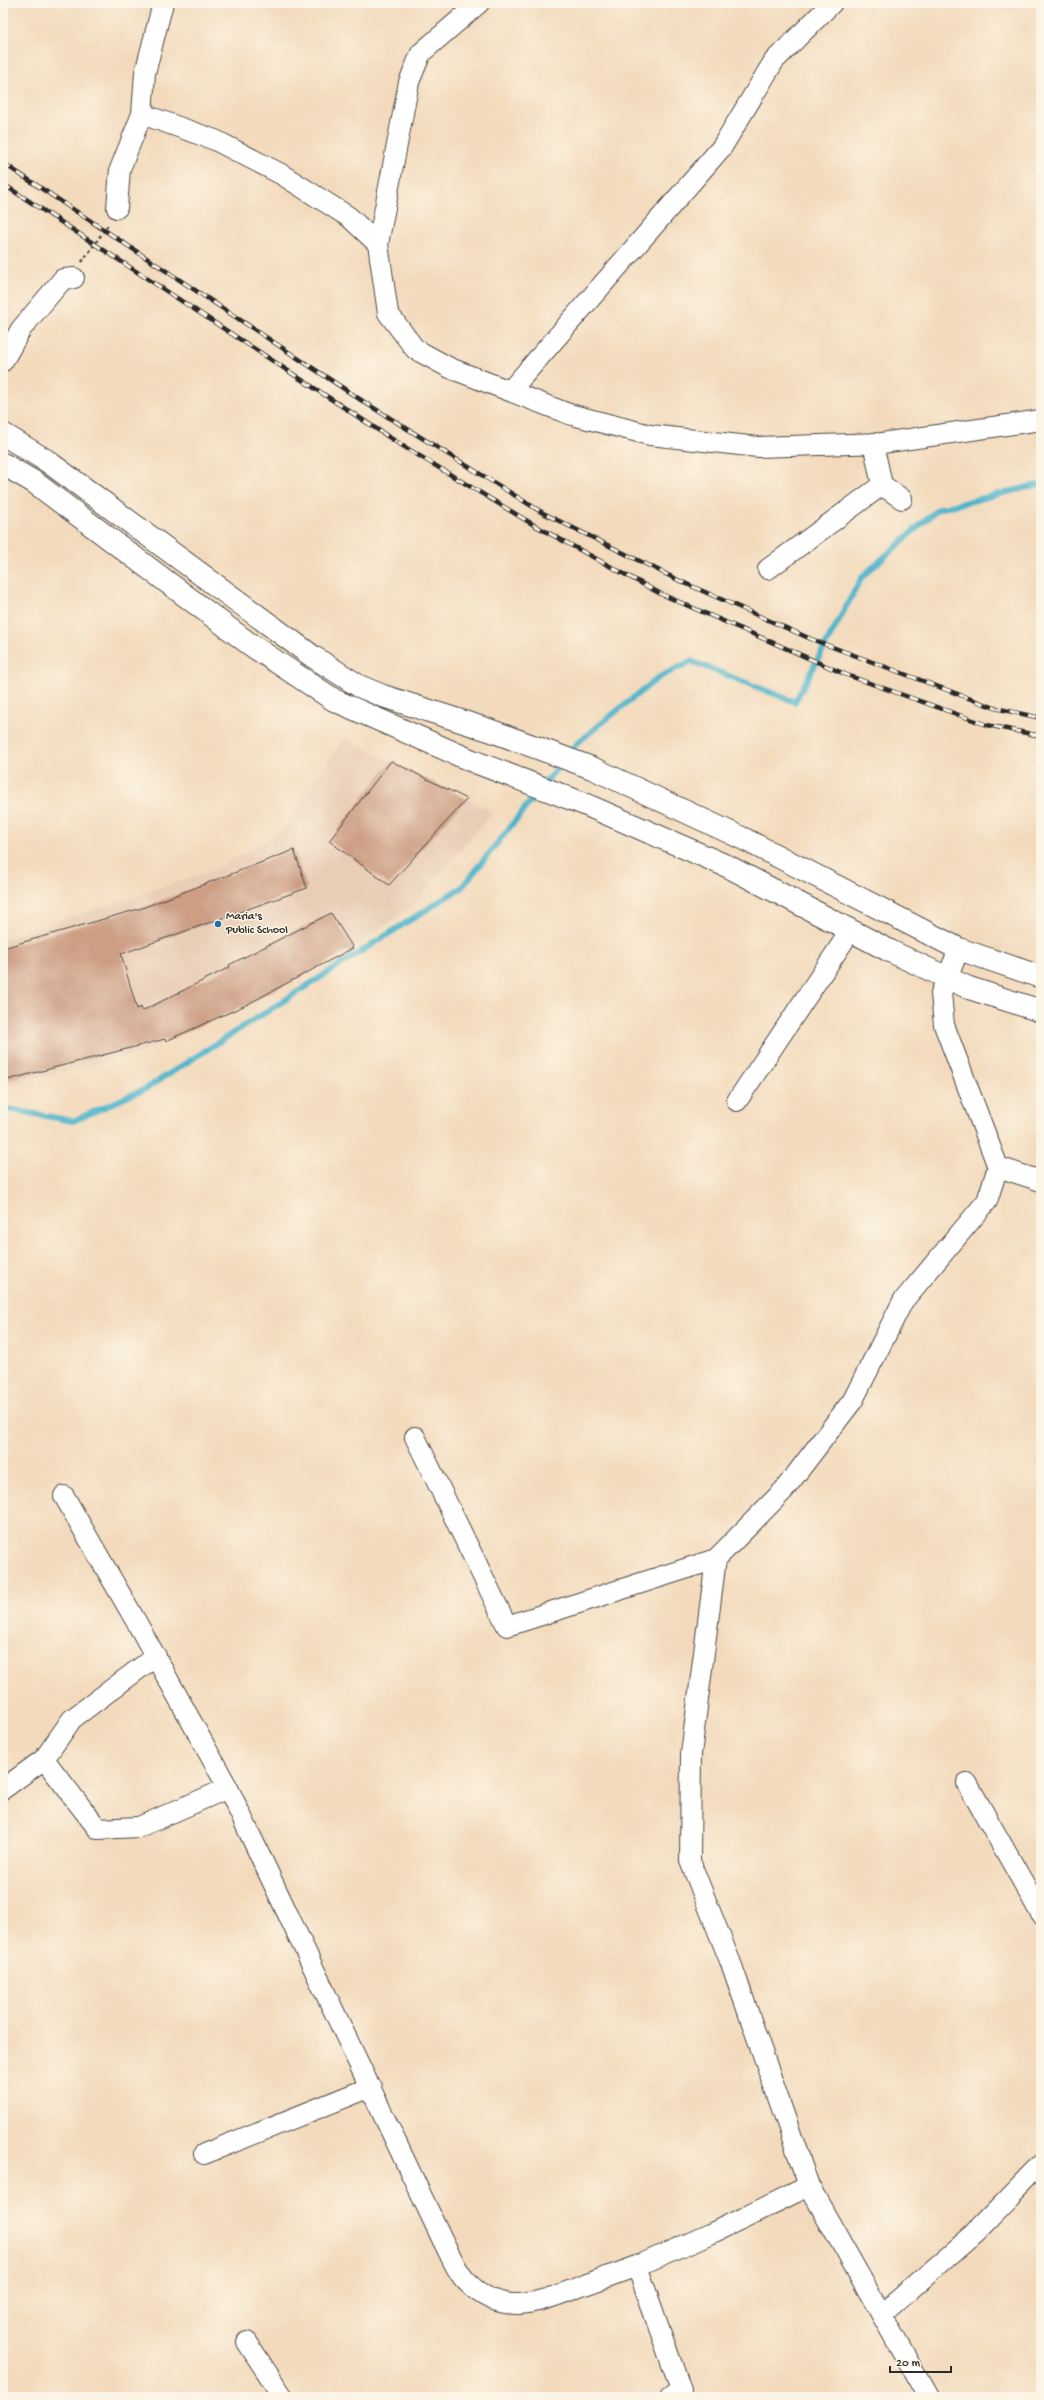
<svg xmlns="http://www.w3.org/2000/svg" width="1044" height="2400" font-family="'Gochi Hand',sans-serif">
	<rect width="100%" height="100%" fill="#fcf5e5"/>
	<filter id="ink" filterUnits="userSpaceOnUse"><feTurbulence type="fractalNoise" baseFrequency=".025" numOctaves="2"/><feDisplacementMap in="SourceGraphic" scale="8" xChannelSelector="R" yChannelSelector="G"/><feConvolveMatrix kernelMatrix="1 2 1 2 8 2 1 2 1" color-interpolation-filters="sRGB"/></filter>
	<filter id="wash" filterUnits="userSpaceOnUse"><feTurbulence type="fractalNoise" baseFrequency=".012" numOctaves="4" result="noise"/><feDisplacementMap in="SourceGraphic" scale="16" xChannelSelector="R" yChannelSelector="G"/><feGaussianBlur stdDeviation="0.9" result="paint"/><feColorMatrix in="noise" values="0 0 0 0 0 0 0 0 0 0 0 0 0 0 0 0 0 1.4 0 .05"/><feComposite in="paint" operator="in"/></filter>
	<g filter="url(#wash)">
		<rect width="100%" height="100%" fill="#f3dabc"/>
		<path fill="#e9ceb7" d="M344,738L493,812L411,907L348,950L253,1002L143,1052L3,1086V940L214,870L280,833Z"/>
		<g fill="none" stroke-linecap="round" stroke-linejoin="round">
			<path stroke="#4bb3ca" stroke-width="6" d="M568,755L577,743L658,678L691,661L795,702L862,577L938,509L1041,484
				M544,784L562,762
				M3,1108L73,1121L147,1088L462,887L539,791"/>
		</g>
		<g id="blocks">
			<path fill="#cd9e84" d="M391,761L467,799L389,885L329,841Z
				M294,850L307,888L121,954L137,1009L141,1007L142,1011L230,967L229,965L331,913L353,948L248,1004L166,1041L165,1039L3,1081V948L142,908Z"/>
		</g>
	</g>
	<g filter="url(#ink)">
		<use href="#blocks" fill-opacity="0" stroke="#494541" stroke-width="1"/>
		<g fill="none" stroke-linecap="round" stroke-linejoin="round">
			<defs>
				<path id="minor" d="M142,114L215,140L281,174L349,217L378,244L388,313L415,349L450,368L569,414L650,435L758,447L882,443L1041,420
					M117,208L120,169L142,114L145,73L163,3
					M378,244L409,82L421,53L479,3
					M3,361L21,329L63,279L74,278
					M510,391L722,147L774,61L832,3
					M873,443L882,485L902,499
					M768,569L882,485
					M737,1101L851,930
					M998,1167L1041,1181
					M415,1437L507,1626L716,1559
					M64,1496L137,1623L228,1788L443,2241C450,2254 457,2273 468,2283C504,2319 542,2301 582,2286C600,2279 619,2273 637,2266
					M44,1759L98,1829L139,1827L228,1788
					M967,1783L1041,1914
					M3,1789L44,1759L72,1719L156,1656
					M204,2154L371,2087
					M882,2314L974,2234L1041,2165
					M247,2342L283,2397
					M671,2397L681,2390L637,2266L710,2234L809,2186
					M928,2397L809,2186L732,1966L690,1861L691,1754L716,1559L784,1490L853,1400L903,1301L987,1201L998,1167L944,1025L941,993L959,949"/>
				<path id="primary" d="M3,434L47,461L312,656L359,686L383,696L489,730L592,768L746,840L959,949L1041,977
					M3,464L34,482L251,645L334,700L470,760L582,803L729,867L890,951L969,988L1041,1011"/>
			</defs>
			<use href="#minor" stroke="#494541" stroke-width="22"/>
			<use href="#primary" stroke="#494541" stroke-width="24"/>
			<path stroke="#494541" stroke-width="2.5" stroke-dasharray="3 3" stroke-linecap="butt" d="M82,262L108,225"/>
			<use href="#minor" stroke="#fff" stroke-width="20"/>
			<use href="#primary" stroke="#fff" stroke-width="22"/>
			<defs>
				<path id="rail" d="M3,163L364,402L543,513L680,581L811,639L995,708L1041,718
					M3,184L398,443L534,525L661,594L847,675L987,725L1041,736"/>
			</defs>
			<use href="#rail" stroke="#2b2b2b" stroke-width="4.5"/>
			<use href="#rail" stroke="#fcf5e5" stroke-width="3" stroke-dasharray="9" stroke-linecap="butt"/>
		</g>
	</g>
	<circle fill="#1f6fb2" stroke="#fcf5e5" stroke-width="1.5" cx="218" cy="924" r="4"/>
	<g text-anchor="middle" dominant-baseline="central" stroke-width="3" stroke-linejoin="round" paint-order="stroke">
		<g font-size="12" fill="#2b2b2b" stroke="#fcf5e5" text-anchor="start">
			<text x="226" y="917">Maria's<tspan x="226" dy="14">Public School</tspan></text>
		</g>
	</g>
	<rect width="1044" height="2400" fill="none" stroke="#fcf5e5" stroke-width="16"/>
	<path d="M890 2366v6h61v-6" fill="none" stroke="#2b2b2b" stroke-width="2"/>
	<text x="896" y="2366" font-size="12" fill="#2b2b2b" stroke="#fcf5e5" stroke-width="3" paint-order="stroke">20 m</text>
</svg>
